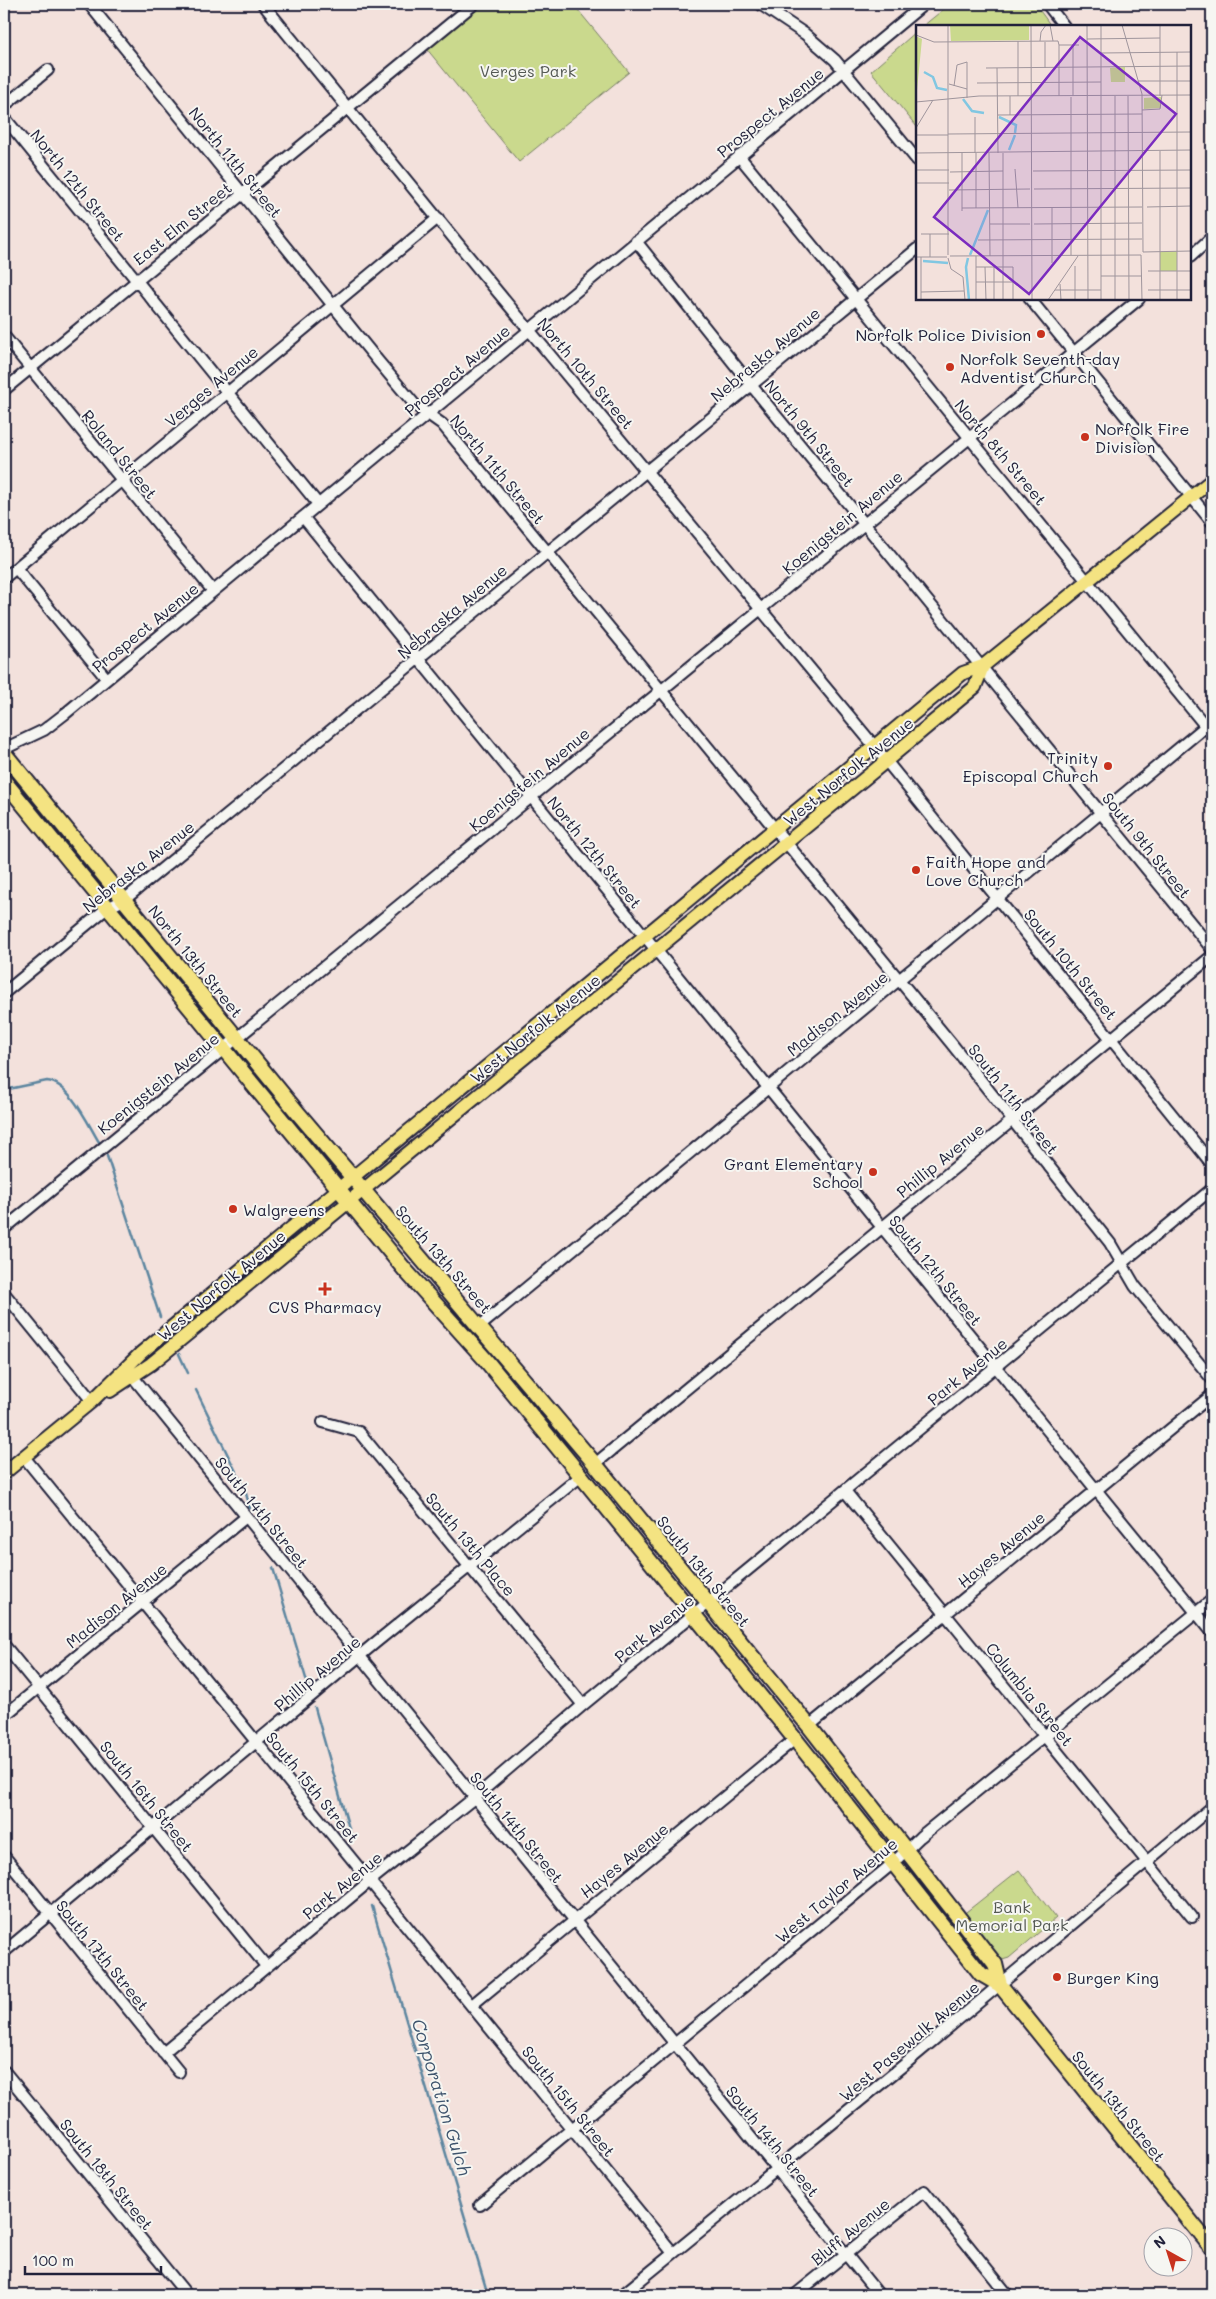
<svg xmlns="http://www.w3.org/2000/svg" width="1216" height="2299" font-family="Mali,sans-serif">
	<rect width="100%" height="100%" fill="#f3e1dc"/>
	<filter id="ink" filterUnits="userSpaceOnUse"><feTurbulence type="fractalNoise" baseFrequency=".02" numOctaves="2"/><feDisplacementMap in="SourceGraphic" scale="10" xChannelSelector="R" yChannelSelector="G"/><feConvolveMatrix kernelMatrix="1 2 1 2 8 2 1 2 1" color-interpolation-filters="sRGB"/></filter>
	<g filter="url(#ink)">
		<path fill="#cad98d" stroke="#767e64" d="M481,4H573L629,72L519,162L426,48Z
			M950,4H1035L1051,26H923Z
			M917,31V127L871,71Z
			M1019,1870L1056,1918L1009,1958L999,1961L961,1916Z"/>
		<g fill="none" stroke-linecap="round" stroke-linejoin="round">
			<path stroke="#5b859f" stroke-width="2.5" d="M4,1090L47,1081C70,1083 88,1124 99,1142
				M107,1156L160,1317
				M179,1354L188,1373
				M196,1390L245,1490L250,1508
				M273,1568L310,1692
				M315,1708L352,1839
				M372,1906L488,2295"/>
			<defs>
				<path id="minor" d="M89,4L378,361L415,405L442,424L951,1043L1110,1243L1135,1286L1212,1379
					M263,4L482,273L875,747L1212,1164
					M760,4L805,34L835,60L917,160
					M1047,4L1064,26
					M4,106L48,70
					M4,117L318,504
					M739,156L1212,734
					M636,241L751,385L1212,949
					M1190,257L1212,237
					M1030,299L1212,522
					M4,336L213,591
					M4,390L474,4
					M303,517L1212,1632
					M16,568L106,678
					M4,578L438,218
					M4,749L44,730L66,713L924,4
					M4,993L107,908L124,900L917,249
					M4,1229L1139,299
					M4,1293L92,1401
					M479,1327L1212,721
					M133,1377L879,2295
					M323,1422L359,1432L583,1705
					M24,1457L673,2253
					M595,1464L1212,956
					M845,1491L1192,1917
					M4,1645L266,1966
					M4,1716L246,1517
					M809,1726L1212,1395
					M4,1856L179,2072
					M4,1952L375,1643L581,1476
					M472,2005L795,1739
					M163,2053L370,1881L474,1798L583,1705L1212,1189
					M4,2071L187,2295
					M480,2205L892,1864L920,1837L1212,1600
					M622,2295L905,2064L1212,1807
					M795,2295L924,2191L1008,2295"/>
				<path id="major" d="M110,1391L151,1364L886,761L975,687L983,666
					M4,1473L92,1401L141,1353L232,1277L963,673L983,666L1212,480"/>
				<path id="highway" d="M4,753L298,1113L595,1464L809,1726L995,1964L1000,1985
					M4,781L405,1270L484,1358L581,1476L795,1739L981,1974L1000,1985L1212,2248"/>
			</defs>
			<use href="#minor" stroke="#22223b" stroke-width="14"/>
			<use href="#major" stroke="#22223b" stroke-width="16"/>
			<use href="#highway" stroke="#22223b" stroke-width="18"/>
			<use href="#minor" stroke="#f6f6f2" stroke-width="10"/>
			<use href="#major" stroke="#f4e382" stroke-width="12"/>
			<use href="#highway" stroke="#f4e382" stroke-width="14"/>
		</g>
	</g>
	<g fill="#c8321e" stroke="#f6f6f2" stroke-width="2">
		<circle cx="1041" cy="334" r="5"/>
		<circle cx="950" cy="367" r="5"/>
		<circle cx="1085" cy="437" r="5"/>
		<circle cx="1108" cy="766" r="5"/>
		<circle cx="916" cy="870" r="5"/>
		<circle cx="873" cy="1172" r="5"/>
		<circle cx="233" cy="1209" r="5"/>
		<path d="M322.5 1281.5h5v5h5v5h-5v5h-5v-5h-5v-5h5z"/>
		<circle cx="1057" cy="1977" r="5"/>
	</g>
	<g text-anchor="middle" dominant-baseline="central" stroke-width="4" stroke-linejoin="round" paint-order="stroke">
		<g font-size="16" fill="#545954" stroke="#f6f6f2">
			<text x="528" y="70">Verges Park</text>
			<text x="1012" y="1906">Bank<tspan x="1012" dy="18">Memorial Park</tspan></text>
		</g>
		<g font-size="16" fill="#22223b" stroke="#f6f6f2">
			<text transform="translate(770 112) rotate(-39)">Prospect Avenue</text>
			<text transform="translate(236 162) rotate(51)">North 11th Street</text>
			<text transform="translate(78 185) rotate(51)">North 12th Street</text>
			<text transform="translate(182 223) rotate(-39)">East Elm Street</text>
			<text transform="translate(765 354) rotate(-40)">Nebraska Avenue</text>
			<text transform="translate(457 370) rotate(-40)">Prospect Avenue</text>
			<text transform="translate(586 373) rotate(50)">North 10th Street</text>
			<text transform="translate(211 386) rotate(-40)">Verges Avenue</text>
			<text transform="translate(810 433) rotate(51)">North 9th Street</text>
			<text transform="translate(1001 452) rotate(50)">North 8th Street</text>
			<text transform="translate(120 454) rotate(51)">Roland Street</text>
			<text transform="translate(498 469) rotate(50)">North 11th Street</text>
			<text transform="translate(842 522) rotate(-40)">Koenigstein Avenue</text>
			<text transform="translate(452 611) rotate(-40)">Nebraska Avenue</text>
			<text transform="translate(145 627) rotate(-39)">Prospect Avenue</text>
			<text transform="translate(848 771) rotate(-39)">West Norfolk Avenue</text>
			<text transform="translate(529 779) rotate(-40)">Koenigstein Avenue</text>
			<text transform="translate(1147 845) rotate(51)">South 9th Street</text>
			<text transform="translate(595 852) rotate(51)">North 12th Street</text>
			<text transform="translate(138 866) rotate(-38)">Nebraska Avenue</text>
			<text transform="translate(196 961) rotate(51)">North 13th Street</text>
			<text transform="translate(1071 964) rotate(51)">South 10th Street</text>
			<text transform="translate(837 1013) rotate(-39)">Madison Avenue</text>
			<text transform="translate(535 1028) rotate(-39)">West Norfolk Avenue</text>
			<text transform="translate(158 1083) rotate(-39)">Koenigstein Avenue</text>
			<text transform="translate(1014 1099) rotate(52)">South 11th Street</text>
			<text transform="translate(940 1160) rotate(-39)">Phillip Avenue</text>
			<text transform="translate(444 1259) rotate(49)">South 13th Street</text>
			<text transform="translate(936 1270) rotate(51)">South 12th Street</text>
			<text transform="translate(221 1285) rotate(-40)">West Norfolk Avenue</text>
			<text transform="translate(967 1371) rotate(-39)">Park Avenue</text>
			<text transform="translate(262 1512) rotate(51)">South 14th Street</text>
			<text transform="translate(471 1544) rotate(50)">South 13th Place</text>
			<text transform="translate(1001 1549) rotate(-40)">Hayes Avenue</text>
			<text transform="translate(704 1571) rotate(51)">South 13th Street</text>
			<text transform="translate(116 1605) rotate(-39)">Madison Avenue</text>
			<text transform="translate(654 1628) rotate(-39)">Park Avenue</text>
			<text transform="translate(317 1673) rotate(-40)">Phillip Avenue</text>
			<text transform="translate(1030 1694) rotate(51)">Columbia Street</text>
			<text transform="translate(313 1787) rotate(51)">South 15th Street</text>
			<text transform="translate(147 1796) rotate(51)">South 16th Street</text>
			<text transform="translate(517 1827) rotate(51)">South 14th Street</text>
			<text transform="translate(624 1860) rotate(-39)">Hayes Avenue</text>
			<text transform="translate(342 1885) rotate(-39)">Park Avenue</text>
			<text transform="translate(836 1890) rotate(-40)">West Taylor Avenue</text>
			<text transform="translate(103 1955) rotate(51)">South 17th Street</text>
			<text transform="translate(909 2041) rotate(-40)">West Pasewalk Avenue</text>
			<text transform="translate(569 2101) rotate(51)">South 15th Street</text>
			<text transform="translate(1119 2106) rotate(51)">South 13th Street</text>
			<text transform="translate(773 2141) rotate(51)">South 14th Street</text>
			<text transform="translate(107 2174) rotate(51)">South 18th Street</text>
			<text transform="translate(850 2231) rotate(-39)">Bluff Avenue</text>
		</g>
		<g font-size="16" fill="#22223b" stroke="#f6f6f2" text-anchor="start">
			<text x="1031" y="334" text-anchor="end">Norfolk Police Division</text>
			<text x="960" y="358">Norfolk Seventh-day<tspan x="960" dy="18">Adventist Church</tspan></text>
			<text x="1095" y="428">Norfolk Fire<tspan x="1095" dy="18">Division</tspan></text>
			<text x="1098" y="757" text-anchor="end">Trinity<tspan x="1098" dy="18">Episcopal Church</tspan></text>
			<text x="926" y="861">Faith Hope and<tspan x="926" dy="18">Love Church</tspan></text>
			<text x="863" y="1163" text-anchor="end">Grant Elementary<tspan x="863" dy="18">School</tspan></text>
			<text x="243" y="1209">Walgreens</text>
			<text x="325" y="1306" text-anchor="middle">CVS Pharmacy</text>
			<text x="1067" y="1977">Burger King</text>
		</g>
		<g font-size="18" font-style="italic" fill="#3e546d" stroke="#f6f6f2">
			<text transform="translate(442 2097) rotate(73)">Corporation Gulch</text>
		</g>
	</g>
	<g transform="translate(916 25)">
		<rect width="275" height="275" fill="#f3e1dc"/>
		<path d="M34,0H113V15L35,16ZM0,11L6,14L0,75ZM209,42V57H195L194,43ZM245,72V83L228,84V73ZM261,226V246H244V227Z" fill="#cad98d"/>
		<path fill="none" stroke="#81c7e2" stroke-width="2.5" d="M8,47L17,52L21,63L31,65M47,74L56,86L68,88M83,92L100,100L99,108M93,125L99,110M54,230L72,185M52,233L50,242L53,275M7,236L32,238"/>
		<path fill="none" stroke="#9f959c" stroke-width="1" d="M115,0L116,275M134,0L137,16M171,0L172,275M185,0V275M206,0L226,69L227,227M244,0V71M0,10L18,17L142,16L143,20H163M171,14L244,13M102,16V71M124,16L125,7L130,0M129,17V43M143,20V71M157,20V71M261,27V275M185,28L275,27M70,43L275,41M81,43L82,128M222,56H275M61,58L185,57M33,59L51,64M38,61L41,40L51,37V73M94,71V90M199,71V275M212,71L213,275M155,72V230M0,77L63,71L275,70M226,85L244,84L246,70M82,90L226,89M59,92V128M0,103L17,75M32,109L275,107M0,110H32M244,126V275M0,128L275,125M46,128V186M60,128V183M73,128L74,231M87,128V275M99,144L102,183M0,145H33M117,146L275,145M34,147L87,146M0,158H33M118,164L275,163M33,165L114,164M136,182V238M231,182L275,181M46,183L226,182M74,199H114M118,199L226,198M5,209H33M14,209V232M62,215L226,214M227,227L275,226M32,230V0M225,230L226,275M34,231L225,230M0,232H31M5,232V275M32,233L35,244L47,252L49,275M159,241V275M60,242H97V275M69,242L70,275M232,246H275M185,251H226M60,257H97M144,259L145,275M139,265H185M232,265H275M5,267L48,266M60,275V231M78,275V242M132,275L162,231"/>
		<path fill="#7b2cbf" fill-opacity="0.15" stroke="#7b2cbf" stroke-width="2.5" d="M164,12L260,89L113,269L18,192Z"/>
		<rect width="275" height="275" fill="none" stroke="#22223b" stroke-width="2.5"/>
	</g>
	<rect width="1216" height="2299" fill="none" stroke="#f6f6f2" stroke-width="20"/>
	<rect x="10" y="10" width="1196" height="2279" fill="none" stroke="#22223b" stroke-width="2" filter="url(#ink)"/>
	<g transform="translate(1168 2252) rotate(321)"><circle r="24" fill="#f6f6f2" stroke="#a1a1a9"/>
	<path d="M0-4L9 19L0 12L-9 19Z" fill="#c8321e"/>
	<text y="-8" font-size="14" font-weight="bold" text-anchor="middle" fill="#22223b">N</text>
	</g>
	<path d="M25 2266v8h136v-8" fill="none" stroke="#22223b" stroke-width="2.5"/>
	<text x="32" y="2266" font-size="15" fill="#22223b" stroke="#f6f6f2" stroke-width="4" paint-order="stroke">100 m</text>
</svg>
